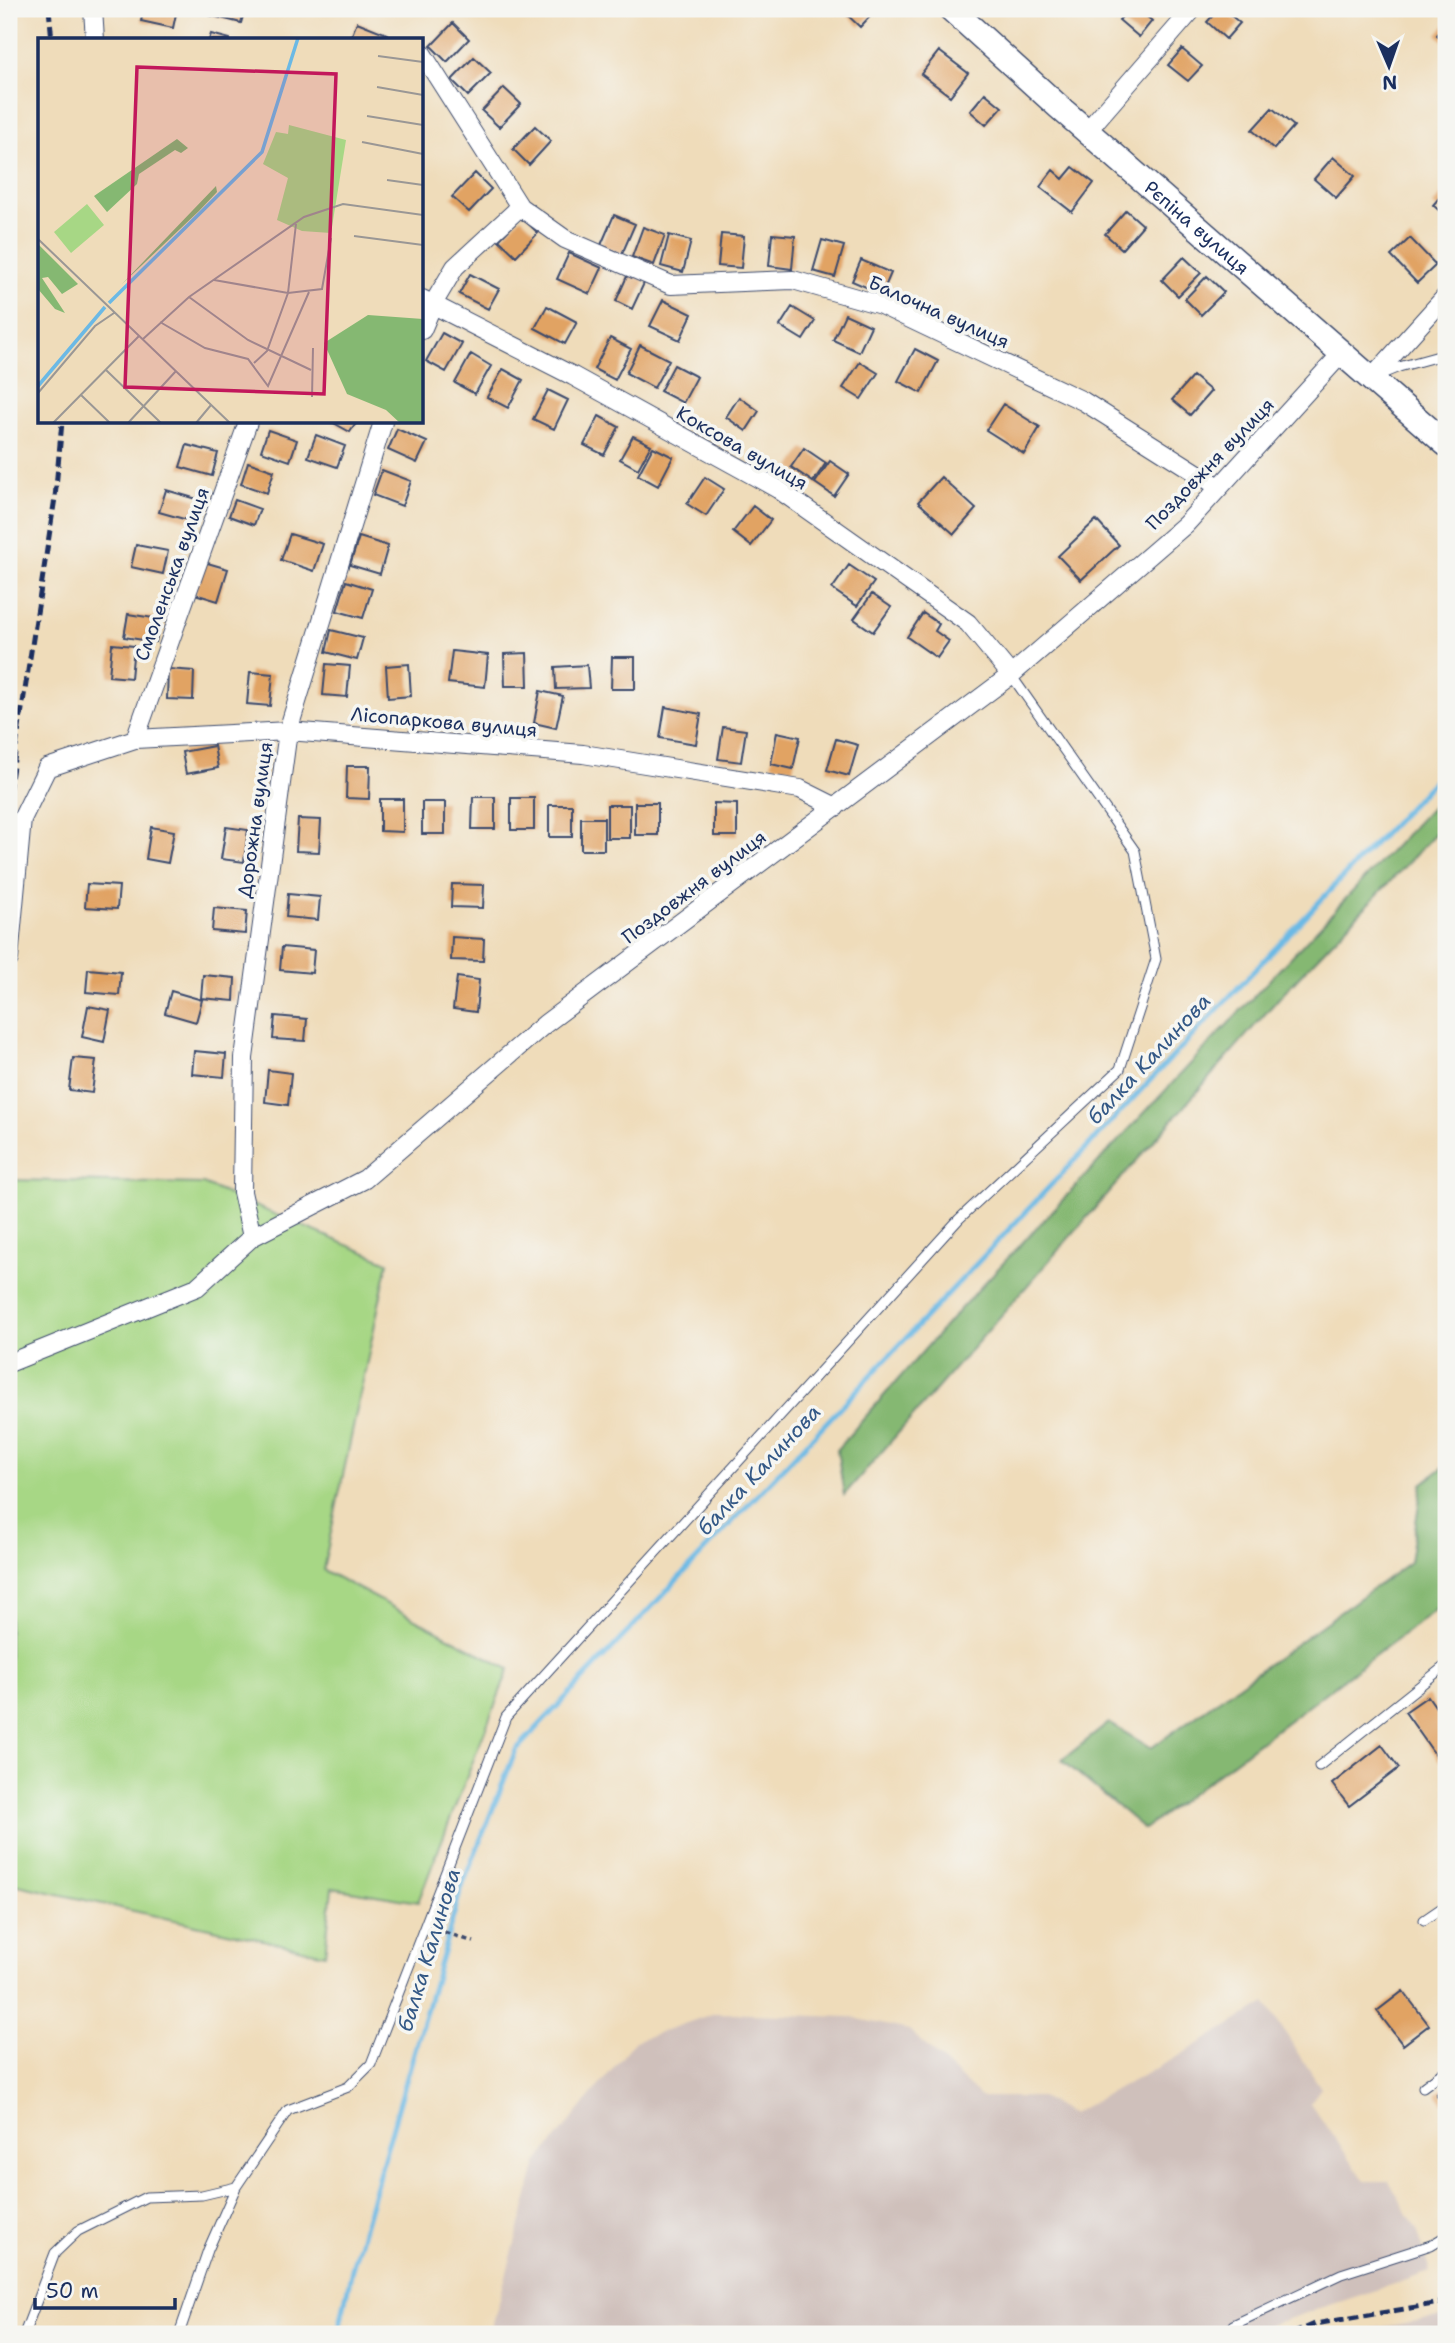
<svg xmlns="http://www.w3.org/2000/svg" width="1455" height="2343" font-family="'Shantell Sans',sans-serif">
	<rect width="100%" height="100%" fill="#f6f6f2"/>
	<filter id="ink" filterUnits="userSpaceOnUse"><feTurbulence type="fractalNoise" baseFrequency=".0143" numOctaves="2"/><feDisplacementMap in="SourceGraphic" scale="14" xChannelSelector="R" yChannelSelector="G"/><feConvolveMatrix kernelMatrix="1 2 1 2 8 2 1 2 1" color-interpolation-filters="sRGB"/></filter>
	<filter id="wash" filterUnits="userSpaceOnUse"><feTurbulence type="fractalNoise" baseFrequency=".00686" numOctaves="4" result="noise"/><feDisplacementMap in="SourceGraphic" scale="28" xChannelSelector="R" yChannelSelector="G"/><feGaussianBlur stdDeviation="1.57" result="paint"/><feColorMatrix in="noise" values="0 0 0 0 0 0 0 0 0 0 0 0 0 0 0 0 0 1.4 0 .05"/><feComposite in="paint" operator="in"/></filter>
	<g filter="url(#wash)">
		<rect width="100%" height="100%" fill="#efdcba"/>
		<path fill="#cfc0bb" d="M1266,2003L1321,2088L1310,2103L1365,2181H1389L1418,2232L1430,2272L1243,2334H490L537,2163L635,2041L715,2013L849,2017L909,2030L981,2097H1041L1071,2114L1179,2056Z
			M1446,2316V2334H1342Z"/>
		<path fill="#a7d785" stroke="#618372" stroke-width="2" d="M9,1180L203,1184L388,1262L323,1570L509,1669L418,1902L332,1888L325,1954L9,1883Z"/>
		<path fill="#85b872" stroke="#507468" stroke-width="2" d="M1446,792V823L1286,990L844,1495L837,1449L961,1308Z
			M1446,1465V1602L1144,1829L1062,1760L1109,1723L1151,1748L1410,1562L1422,1484Z"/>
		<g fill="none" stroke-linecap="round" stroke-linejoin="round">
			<path stroke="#6bb9e5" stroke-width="5" d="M338,2334L352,2269L461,1889L516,1750L1446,768"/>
		</g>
		<g id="blocks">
			<path fill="#e1a363" d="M144,9H177L173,28L141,21Z
				M211,9H245L241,23L209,15Z
				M846,9H877L860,27L843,11Z
				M1129,9H1138L1152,21L1139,37L1119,20Z
				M1219,9H1223L1240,23L1226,39L1207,22Z
				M357,22L387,34L385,40H350Z
				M453,23L469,39L447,62L431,46Z
				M1446,24V43L1437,35Z
				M211,34L230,39V40H209Z
				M1182,49L1202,66L1188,81L1168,65Z
				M939,51L968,73L950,96L921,74Z
				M474,57L491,73L468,96L452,80Z
				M504,88L521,104L499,127L482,111Z
				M985,93L1002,107L986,125L970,111Z
				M1272,108L1294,126L1274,149L1252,130Z
				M535,126L551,141L529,165L513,149Z
				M1333,157L1355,176L1336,198L1314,179Z
				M1073,167L1094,183L1072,212L1040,187L1053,170L1063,179Z
				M475,173L491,189L469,212L452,197Z
				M1446,190V217L1433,205Z
				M1126,210L1143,225L1122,249L1105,234Z
				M614,215L635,224L622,254L601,245Z
				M521,217L538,233L516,256L499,240Z
				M643,227L665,235L654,265L632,257Z
				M721,234L744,236L741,268L718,266Z
				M772,234L795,236L792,269L769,266Z
				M669,235L691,241L683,272L661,266Z
				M1410,238L1436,265L1417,283L1391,256Z
				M822,240L844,246L835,277L813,271Z
				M569,253L602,268L590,294L557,279Z
				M1184,257L1201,273L1178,296L1162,280Z
				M861,260L891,273L882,294L852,281Z
				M470,274L499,289L488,309L459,294Z
				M628,274L645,281L632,309L616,301Z
				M1207,276L1224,292L1201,315L1185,299Z
				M663,300L692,314L680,340L650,326Z
				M547,306L577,322L565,344L535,328Z
				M792,307L815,321L803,340L780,326Z
				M845,314L871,326L859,352L833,340Z
				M442,333L462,344L446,372L426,361Z
				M610,338L631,349L615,380L594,369Z
				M640,345L669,360L654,388L626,373Z
				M915,349L938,361L921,393L898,381Z
				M471,354L491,366L475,394L455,383Z
				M860,362L878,373L861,399L843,388Z
				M674,365L697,377L683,403L660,391Z
				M503,369L523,380L508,408L487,397Z
				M1193,376L1211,391L1190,415L1172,400Z
				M548,390L568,400L554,429L533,419Z
				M739,397L759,411L746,431L726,417Z
				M1003,404L1040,427L1024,454L986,430Z
				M599,416L619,427L604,455L584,445Z
				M332,422H357L350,432Z
				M397,429L427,442L417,463L388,450Z
				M268,430L297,440L290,461L261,451Z
				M316,435L345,446L337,467L308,457Z
				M633,436L651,445L638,469L620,459Z
				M187,445L218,453L212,476L180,467Z
				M653,447L673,457L658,486L638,475Z
				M804,448L826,463L813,482L791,467Z
				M830,461L849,474L834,496L815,483Z
				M248,462L274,471L267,493L241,484Z
				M382,470L411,481L402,506L373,495Z
				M705,477L724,489L706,516L687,504Z
				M941,477L976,509L954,534L918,502Z
				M166,490L197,499L191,521L159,512Z
				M235,500L260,509L254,525L229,516Z
				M753,506L771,520L751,546L733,532Z
				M1096,520L1119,545L1081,580L1058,556Z
				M290,534L323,544L314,571L281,560Z
				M359,537L388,546L380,574L350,565Z
				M136,545L168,551L163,574L131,567Z
				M204,562L228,569L218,601L195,594Z
				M849,565L874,582L857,606L832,589Z
				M346,581L372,589L363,618L337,611Z
				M872,594L891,607L873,632L854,619Z
				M923,613L939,624L935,631L949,641L937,658L907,637Z
				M128,614L160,619L156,642L124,637Z
				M331,630L363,638L357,660L326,652Z
				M112,644L134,646L131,678L109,676Z
				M452,651L488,655L485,687L448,683Z
				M527,653L528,686H505L504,654Z
				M612,657H635V689H611Z
				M326,664L350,666L347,697L323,695Z
				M409,664L411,696L388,698L386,666Z
				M587,665L589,688L556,689L555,667Z
				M168,669L194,671L193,700L167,699Z
				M250,672L273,674L270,706L247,704Z
				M540,691L563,696L556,728L534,723Z
				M665,707L701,714L696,744L660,738Z
				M723,727L746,730L741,762L718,759Z
				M777,732L800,737L793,769L771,764Z
				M836,739L858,745L849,776L827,770Z
				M214,746L218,768L186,774L182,752Z
				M347,766H370L369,799L346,798Z
				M473,797H495V829H472Z
				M511,798H534V830H511Z
				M380,799H403V832L380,831Z
				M422,802H445V834H422Z
				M635,803H658V835H635Z
				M714,803L737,804V836H714Z
				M549,805H572V837H549Z
				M607,805H630V838H607Z
				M581,818H604V850H581Z
				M298,819L321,820L319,852L296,851Z
				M151,827L174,831L168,863L146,859Z
				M226,827L248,830L244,862L221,859Z
				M87,884L119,886L117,909L85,907Z
				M452,884L484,885L483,908L451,907Z
				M288,894L320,897L318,920L286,917Z
				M214,908L247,911L245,934L212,931Z
				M452,937L484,939L483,961L451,960Z
				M282,947L314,950L312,973L280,970Z
				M88,969L121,972L119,995L86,992Z
				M203,975L235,978L234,1001L201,998Z
				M457,977L479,980L476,1012L453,1009Z
				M171,991L202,1000L196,1022L165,1013Z
				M88,1006L110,1010L104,1042L82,1037Z
				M275,1016L307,1019L305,1041L273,1039Z
				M194,1051L226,1054L224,1077L192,1074Z
				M73,1058L96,1060L92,1093L69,1090Z
				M268,1070L291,1073L288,1105L265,1102Z
				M1428,1696L1446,1722V1760L1441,1763L1405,1712Z
				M1382,1745L1399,1768L1349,1806L1332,1784Z
				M1403,1991L1429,2025L1403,2045L1377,2011Z
				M1446,2086V2107L1436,2094Z"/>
		</g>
	</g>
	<g filter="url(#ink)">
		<use href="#blocks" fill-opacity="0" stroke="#3b496c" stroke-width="2"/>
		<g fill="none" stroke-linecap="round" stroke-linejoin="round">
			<defs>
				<path id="lane" d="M1382,374L1399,367L1446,354
					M1319,1766L1446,1665
					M1424,1920L1446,1905
					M1423,2087L1446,2070
					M1233,2325L1341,2274L1431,2245L1446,2236
					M24,2334L55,2253L78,2231L146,2197L202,2195L236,2187
					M179,2334L208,2250L236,2187L288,2110L348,2087L371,2064L506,1717L959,1219L1120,1069L1156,959L1135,851L1011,675"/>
				<path id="street" d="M93,9L95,40
					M422,53L520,207L565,239L671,285L793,280L881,305L1083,401L1219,487
					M1087,131L1193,9
					M422,299L573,376L778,489L968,623L1011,675
					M422,330L433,304L455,267L520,207
					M1371,379L1446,296
					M135,739L248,422
					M9,959L22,819L47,768L135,739L288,731L583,754L800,789L836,807
					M252,1237L242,1192L244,1058L288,731L383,422
					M9,1363L197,1287L252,1237L365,1179L545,1024L1011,675L1186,524L1342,353"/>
				<g id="secondary">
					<path id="s1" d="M951,9L1059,107L1446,444"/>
				</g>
			</defs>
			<use href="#lane" stroke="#3b496c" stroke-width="11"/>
			<use href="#street" stroke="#3b496c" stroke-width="20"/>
			<use href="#secondary" stroke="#3b496c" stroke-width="27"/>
			<path stroke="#3b496c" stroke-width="3.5" stroke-dasharray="5 5" stroke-linecap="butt" d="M435,1929L474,1942"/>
			<use href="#lane" stroke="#fff" stroke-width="9"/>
			<use href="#street" stroke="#fff" stroke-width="18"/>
			<use href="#secondary" stroke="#fff" stroke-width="24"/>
			<path stroke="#1b2f5e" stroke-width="5" stroke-dasharray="10 5" stroke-linecap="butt" d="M49,9L52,40
				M9,792L55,498L62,422
				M1292,2334L1315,2324L1446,2302"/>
		</g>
	</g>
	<g text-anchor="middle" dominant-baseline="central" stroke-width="7" stroke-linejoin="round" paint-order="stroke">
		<g font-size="19" fill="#1b2f5e" stroke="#f6f6f2">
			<text stroke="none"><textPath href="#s1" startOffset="329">Рєпіна вулиця</textPath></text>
			<text transform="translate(939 312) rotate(24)">Балочна вулиця</text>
			<text transform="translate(742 448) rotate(30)">Коксова вулиця</text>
			<text transform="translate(1210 464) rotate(-46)">Поздовжня вулиця</text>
			<text transform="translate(172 574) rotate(-70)">Смоленська вулиця</text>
			<text transform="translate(444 722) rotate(5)">Лісопаркова вулиця</text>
			<text transform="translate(255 820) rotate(-82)">Дорожна вулиця</text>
			<text transform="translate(694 887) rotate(-37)">Поздовжня вулиця</text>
		</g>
		<g font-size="21" font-style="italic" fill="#335886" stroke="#f6f6f2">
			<text transform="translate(1149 1059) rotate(-47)">балка Калинова</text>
			<text transform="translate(759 1470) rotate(-47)">балка Калинова</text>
			<text transform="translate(429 1950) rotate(-73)">балка Калинова</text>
		</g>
	</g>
	<g transform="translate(38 38)">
		<rect width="385" height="385" fill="#efdcba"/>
		<path d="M251,87L308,102L293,195L264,193L239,182L250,140L225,126L238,94L250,96ZM49,166L66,187L33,215L16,194Z" fill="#a7d785"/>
		<path d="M139,101L150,110L143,115L137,112L101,136L99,146L69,174L56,158ZM178,148L179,154L161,173L84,246ZM0,206L40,246L24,256L10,239L4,240L27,275L17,271L0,251ZM330,277L385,281V385H362L348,372L309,356L286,305Z" fill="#85b872"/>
		<path fill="none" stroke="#6bb9e5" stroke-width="3.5" d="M71,265L224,114L260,0M0,348L67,269"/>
		<path fill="none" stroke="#9a9795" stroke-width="2" d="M340,18L385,24M339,49L385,57M329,78L385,87M324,104L385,116M349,142L385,147M316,198L385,207M0,201L192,385M176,242L250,255L284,251L293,200M151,259L210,302L273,332M122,284L167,310L210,321L230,348L271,254M105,301L151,259L266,179L305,166L385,177M216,325L229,313L250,255L258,186M68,332L123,385M0,355L57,288L76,275M43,357L72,385M274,359L275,310M15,385L101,298M90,385L138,333M158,385L173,367"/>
		<path fill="#c2185b" fill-opacity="0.15" stroke="#c2185b" stroke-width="3.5" d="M99,29L298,36L286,356L87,349Z"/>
		<rect width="385" height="385" fill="none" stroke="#1b2f5e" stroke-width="3.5"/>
	</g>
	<rect width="1455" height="2343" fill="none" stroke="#f6f6f2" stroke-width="35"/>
	<g transform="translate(1389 66) rotate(178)" stroke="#f6f6f2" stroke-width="5" paint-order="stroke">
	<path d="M0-5L12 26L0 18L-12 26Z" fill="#1b2f5e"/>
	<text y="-10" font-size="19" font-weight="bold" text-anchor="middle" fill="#1b2f5e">N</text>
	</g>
	<path d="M35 2298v10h140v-10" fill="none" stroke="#1b2f5e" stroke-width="3.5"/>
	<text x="46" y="2298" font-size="21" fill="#1b2f5e" stroke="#f6f6f2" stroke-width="5" paint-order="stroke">50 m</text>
</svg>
